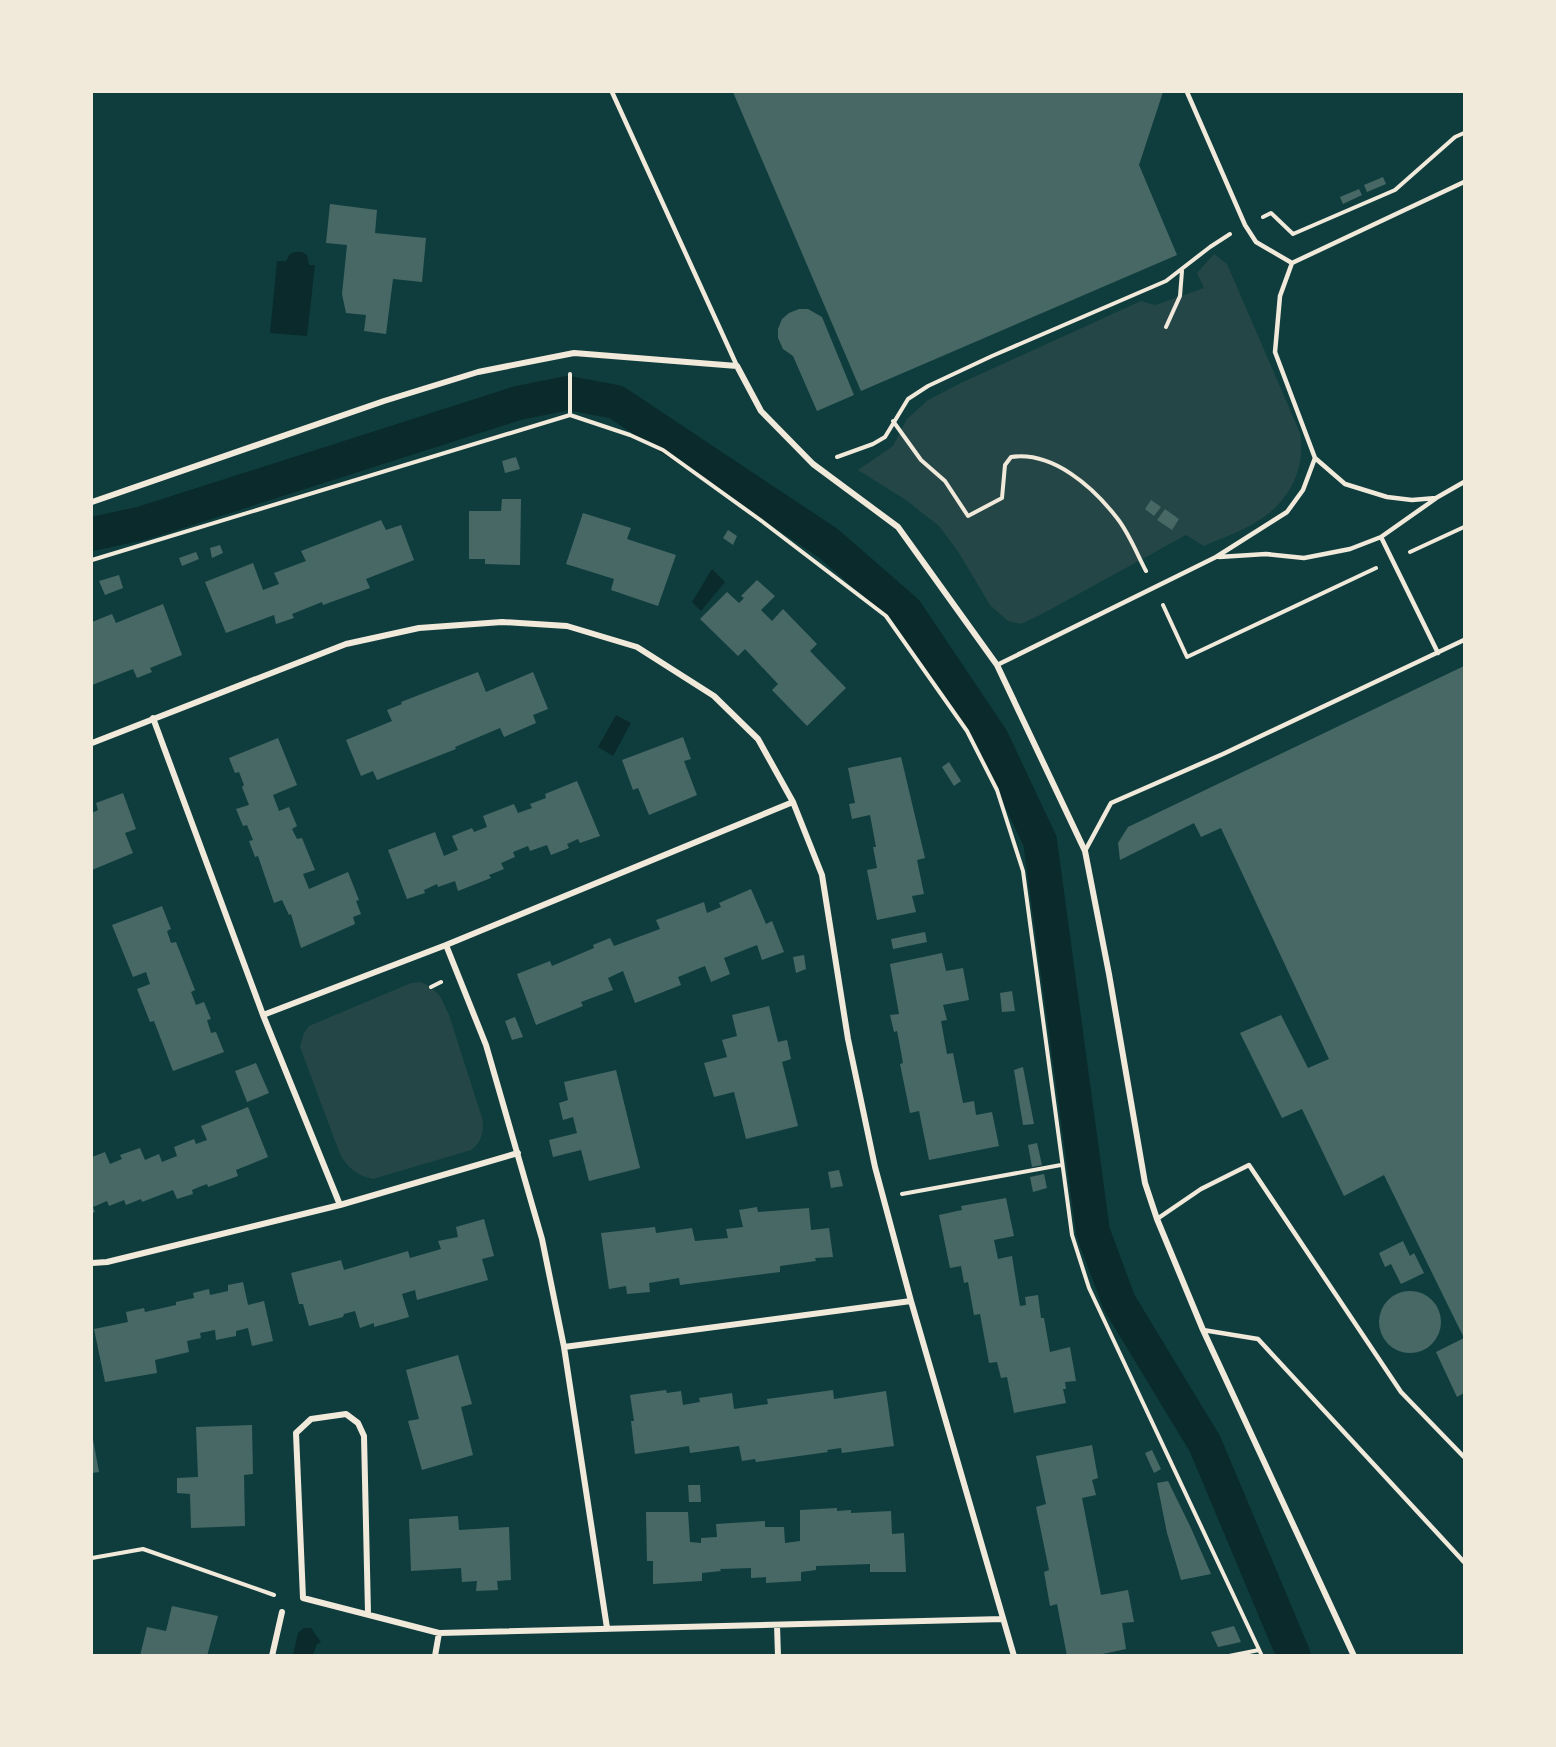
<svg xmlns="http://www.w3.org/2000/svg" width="1556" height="1747" font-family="Ubuntu,sans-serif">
	<rect width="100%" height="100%" fill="#0f3d3e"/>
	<path fill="#244646" d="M1214,254L1227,264L1300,433C1306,468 1290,501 1259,520C1244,531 1221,538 1204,546L1186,535L1042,614L1021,624L1008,621L990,605L959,553L939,526L906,500L858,470L893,446L907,419L928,400L963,382L1141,301L1155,305L1204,288L1197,273Z
		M421,982L431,987L440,996L449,1015L483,1121C483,1133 482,1142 471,1150L373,1179C356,1175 348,1168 340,1154L300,1047L304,1033L309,1026L411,983Z"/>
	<path fill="#0a2a2b" d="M294,252H302L307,255L309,265H315L307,336L270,333L277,261H286L290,254Z
		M712,569L725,582L701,611L692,602Z
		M616,715L631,723L613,756L598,747Z
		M304,1628H311L321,1642L317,1644L313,1655H293L298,1633Z"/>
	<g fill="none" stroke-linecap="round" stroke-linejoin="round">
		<path stroke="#0a2a2b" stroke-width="34" d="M92,534L143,523L518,403L568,393L616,402L828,543L906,611L992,739L1040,841L1093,1232L1119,1302L1205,1444L1294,1656"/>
	</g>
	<path fill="#486865" d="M733,92H1163L1139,165L1177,255L861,391Z
		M1383,177L1386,184L1367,192L1364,185Z
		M1359,189L1362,195L1343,204L1340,197Z
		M330,204L377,210L375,233L426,238L422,282L393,279L386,334L364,331L366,315L346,313L342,294L347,245L326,243Z
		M799,309H808L822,317L854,395L817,411L793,356L783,349L778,338V329L782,319L789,313Z
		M516,457L520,469L505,473L502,461Z
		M502,499H521L520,565L485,564V559H469V511H501Z
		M1151,500L1161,507L1154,516L1145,509Z
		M1165,509L1179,519L1172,530L1157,520Z
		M583,513L631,528L627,539L676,555L658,606L611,590L614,579L566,564Z
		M381,520L386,530L401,525L414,560L366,579L370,588L323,605L322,602L292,614L294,618L276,624L274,615L226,633L205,582L253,563L263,590L279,584L274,573L306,561L301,551Z
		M728,530L737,536L733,545L723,538Z
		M220,545L223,553L212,558L210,548Z
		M196,552L199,559L182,566L179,558Z
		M119,575L123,588L105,595L99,581Z
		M757,580L775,596L761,610L772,621L783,609L817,644L810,651L846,688L807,726L772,690L778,684L745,649L738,656L700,619L727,592L739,603L744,598L741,596Z
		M163,604L182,655L150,668L152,672L137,678L133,669L92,685V622L112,614L116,623Z
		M1464,666V1393L1457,1397L1436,1352L1464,1338L1384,1175L1344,1196L1302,1109L1282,1118L1240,1033L1281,1015L1308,1068L1329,1059L1221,828L1201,837L1194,823L1120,860L1118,843L1128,827Z
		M478,672L486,692L533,672L548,709L533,715L536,723L504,737L500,728L455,747L456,749L377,780L373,771L361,776L346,740L392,721L387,710L402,704L401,702Z
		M683,737L691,759L684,761L697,795L649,815L638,788L633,790L622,760Z
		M278,738L297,785L273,795L279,811L289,807L297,826L292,829L297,839L302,838L315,870L303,874L309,889L348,872L359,900L356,901L361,914L353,917L355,924L301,948L291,914L289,915L282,900L274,903L258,856L255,857L249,841L253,840L247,825L243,826L236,809L249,805L242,787L244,785L239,772L235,773L229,758Z
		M901,757L925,858L917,860L924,894L912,896L916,912L877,920L867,870L877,868L873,847H876L870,815L852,819L849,804L855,803L848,768Z
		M949,762L961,781L954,786L942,767Z
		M577,781L600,836L580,843L578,839L567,844L569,848L551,855L547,845L530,851L528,846L513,852L515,857L501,863L504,869L489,875L491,878L458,891L455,881L438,887L437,884L424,890L425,893L407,899L388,850L435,832L444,856L458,850L452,836L472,828L474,832L487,827L483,816L514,804L518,813L532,808L530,804L546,798L545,794Z
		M123,793L136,829L125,833L133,853L92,870V813L98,810L96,803Z
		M751,889L766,924L772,921L784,952L762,960L757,945L724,958L730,974L711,982L705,966L678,977L681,985L635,1003L623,971L608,978L613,990L581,1002L583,1006L536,1025L517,974L550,961L552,966L594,948L593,945L610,938L614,946L660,929L656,920L704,902L707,913L721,907L719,903Z
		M162,906L171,929L167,931L171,943L176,942L195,990L191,992L196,1005L204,1002L211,1019L207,1020L211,1033L216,1032L224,1052L173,1071L154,1021L150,1022L137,989L150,984L146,972L133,977L112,925Z
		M925,932L927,942L893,949L891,939Z
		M942,953L946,971L963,968L969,1000L943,1005L947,1020L941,1021L947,1054L953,1053L963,1103L974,1101L976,1115L992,1112L999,1146L929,1160L919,1111L910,1113L900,1064L903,1063L899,1041L897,1031L894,1032L890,1015L899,1014L890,964Z
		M804,955L806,969L796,973L793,957Z
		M1012,991L1015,1011L1002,1012L1000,993Z
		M769,1006L778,1042L787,1040L789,1049L791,1059L782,1062L798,1126L746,1139L734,1092L714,1097L704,1063L727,1057L722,1040L737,1036L732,1015Z
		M515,1017L523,1037L512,1040L505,1021Z
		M256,1063L269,1093L247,1102L235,1071Z
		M1023,1067L1034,1124L1023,1125L1014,1070Z
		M616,1070L640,1168L589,1181L581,1150L553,1157L549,1140L577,1133L573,1117L563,1120L559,1103L568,1100L564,1082Z
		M248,1107L268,1157L236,1170L238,1176L208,1187L207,1184L199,1187L192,1190L193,1194L177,1199L173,1190L142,1202L141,1199L126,1205L124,1200L109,1206L107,1201L93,1207L95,1212L92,1213V1157L105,1152L110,1164L122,1159L120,1155L140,1148L145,1160L159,1154L162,1162L177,1156L174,1147L194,1139L196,1144L207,1140L201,1126Z
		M1037,1143L1042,1165L1032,1167L1028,1145Z
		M839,1170L843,1186L831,1188L828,1172Z
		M1044,1174L1047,1188L1033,1192L1030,1177Z
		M1006,1198L1014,1236L994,1240L998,1259L1012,1256L1020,1306L1026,1305L1025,1297L1038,1295L1041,1318H1044L1050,1352L1070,1347L1076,1381L1065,1382L1066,1389H1063L1066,1403L1014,1413L1007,1377L1001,1378L997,1362L989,1363L980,1314L974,1315L968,1282L964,1283L961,1266L950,1268L939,1215L962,1210L961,1206Z
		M757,1207L758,1212L809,1208L811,1230L829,1228L833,1257L815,1258L816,1261L780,1266V1272L680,1285L679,1278L649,1283L650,1292L627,1294L626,1286L609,1289L601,1233L655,1227L656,1233L692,1228L695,1241L728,1238L726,1229L743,1227L739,1210Z
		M484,1219L494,1256L482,1259L488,1280L417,1300L415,1290L402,1294L409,1317L374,1327V1323L360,1328L355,1311L344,1314L343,1317L309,1326L303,1304H299L291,1273L341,1260L344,1270L408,1251L410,1258L424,1254L441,1249L438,1241L458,1237L456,1227Z
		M1403,1241L1410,1256L1414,1253L1424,1273L1401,1284L1391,1264L1385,1267L1379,1253Z
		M243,1282L248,1305L264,1301L273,1341L252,1346L248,1328L236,1331V1336L216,1340L215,1330L200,1333L201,1338L187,1341L189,1352L155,1360L157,1373L105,1382L94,1329L128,1322L126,1312L144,1308L145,1312L176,1305V1302L194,1298L193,1293L209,1289L210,1295L228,1291V1285Z
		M1379 1322a31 31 0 1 1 62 0a31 31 0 1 1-62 0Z
		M458,1355L472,1404L461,1407L473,1455L422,1470L408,1421L419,1419L406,1370Z
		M666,1390L667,1393L681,1391L683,1405L700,1402L699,1398L732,1393L734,1409L768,1404L767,1399L833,1390L834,1399L886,1391L894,1446L842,1453L841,1448L827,1450L828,1452L756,1462L755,1459L742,1461L739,1446L690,1453L689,1446L635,1454L631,1421H634L630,1395Z
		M252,1425L253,1474L244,1475L245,1526L191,1528L190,1494L177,1493V1478L198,1477L196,1427Z
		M92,1434L99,1472L92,1473Z
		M1092,1445L1098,1478L1092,1480L1096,1495L1082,1498L1101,1595L1128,1590L1134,1622L1122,1623L1126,1649L1093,1656H1067L1057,1604L1050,1606L1044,1572L1049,1570L1036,1507L1046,1504L1036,1456Z
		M1152,1450L1161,1469L1154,1473L1145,1453Z
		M1168,1481L1191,1528L1211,1574L1181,1580L1167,1533L1157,1483Z
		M688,1485H700L701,1502H689Z
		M837,1508V1511L851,1510V1513L891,1511L892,1534L904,1533L906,1572H870V1564L816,1566V1570L801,1572V1581L766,1583V1577L751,1578V1568L720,1569L721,1571L702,1573V1581L653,1584V1561H647L646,1512H688L690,1542L701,1543V1538L717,1537L716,1524L765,1521V1527H784L785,1543L800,1541V1510Z
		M458,1516L459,1530L509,1527L511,1580L497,1581L498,1590L476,1591L477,1581L462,1582L461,1568L411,1571L409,1519Z
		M172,1606L218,1616L207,1656H140L147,1627L166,1631Z
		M1234,1626L1241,1642L1218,1647L1211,1632Z"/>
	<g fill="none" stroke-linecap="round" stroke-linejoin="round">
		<path stroke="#f1e9da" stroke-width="4" d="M1263,217L1271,213L1293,234L1395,190L1455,137L1464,133
			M1166,327L1180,296L1182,271
			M570,415V374
			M893,421L921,460L945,481L968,516L1002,498L1005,465L1011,457C1053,451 1093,487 1117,518C1129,533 1137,554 1146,571
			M837,457L873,444L885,437L908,399L928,386L992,356L1166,281L1210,247L1230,234
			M1410,552L1464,527
			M92,560L570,415L630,435L663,450L763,522L886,616L967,731L997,790L1023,871L1072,1235L1089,1288L1262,1656
			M1163,605L1187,657L1376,568
			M431,987L441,982
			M902,1194L1061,1165
			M92,1558L143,1549L274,1595
			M1229,1656L1259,1650"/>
		<path stroke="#f1e9da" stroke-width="4.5" d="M612,92L737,366
			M1187,92L1245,225L1256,242L1292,263
			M1464,182L1292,263L1280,296L1275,352L1315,458L1345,484L1387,497L1412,500L1436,498L1464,482
			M1381,537L1438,653
			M1219,557L1266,554L1304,558L1350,549L1381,537L1435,499
			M997,665L1216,557L1287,512L1303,490L1315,458
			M1085,851L1111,803L1223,754L1464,640
			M1157,1219L1201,1189L1249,1165L1401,1392L1464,1457
			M1203,1330L1258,1339L1464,1562"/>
		<path stroke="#f1e9da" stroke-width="6" d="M92,502L384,401L478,372L574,353L737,366L761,411L813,464L898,527L997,665L1085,851L1109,974L1145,1183L1157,1219L1203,1330L1354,1656
			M153,718L263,1015L340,1205
			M92,743L346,644L419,628L502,622L567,626L637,647L714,696L758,739L793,802L822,875L848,1039L875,1167L911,1301L1014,1656
			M446,945L486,1045L542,1239L564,1347L607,1628
			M263,1015L446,945L793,802
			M92,1263L107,1262L340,1205L518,1153
			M564,1347L911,1301
			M368,1613L364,1436L358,1423L346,1414L311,1419L296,1433L303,1598L439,1633L1003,1619
			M777,1625L778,1656
			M272,1656L282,1612
			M435,1656L439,1633"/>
	</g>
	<rect width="1556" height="1747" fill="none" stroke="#f1e9da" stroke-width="186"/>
</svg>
